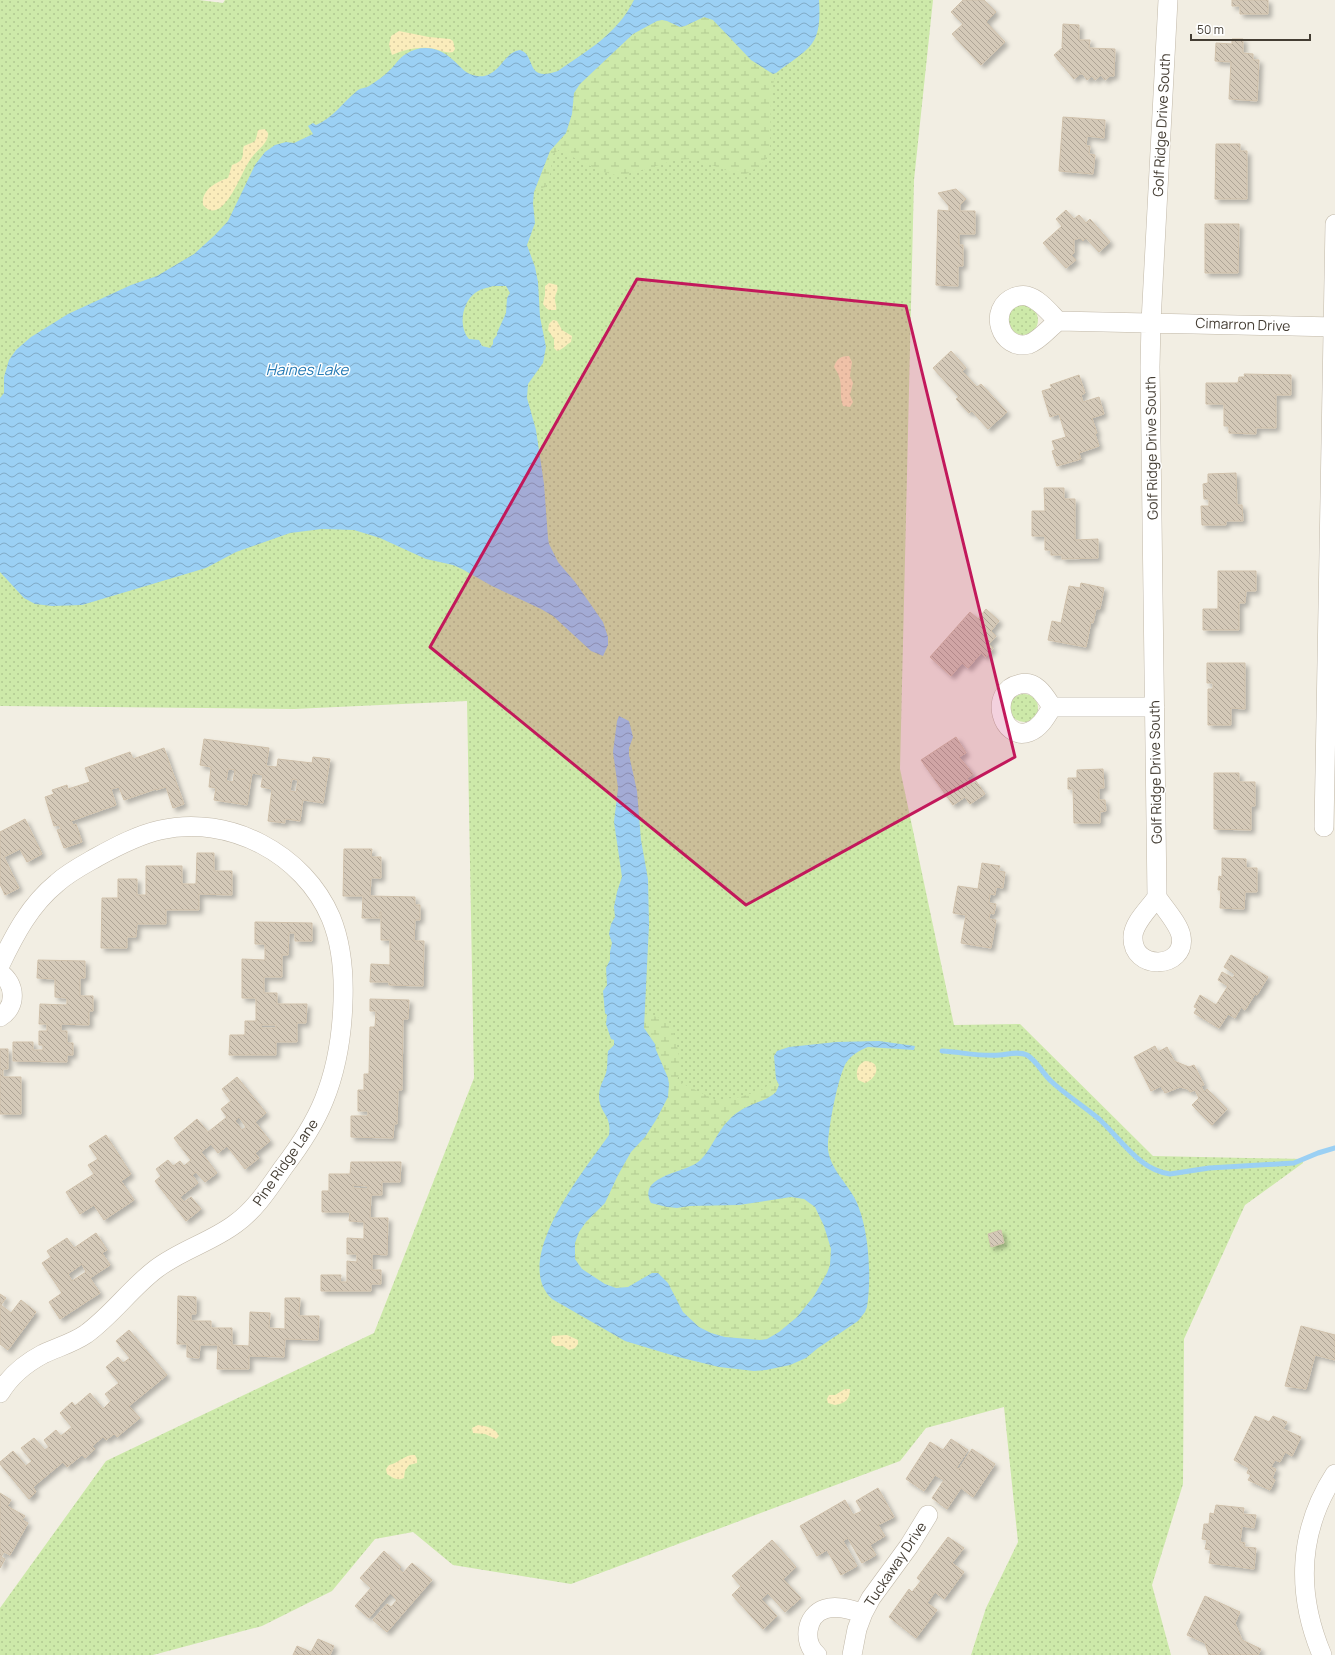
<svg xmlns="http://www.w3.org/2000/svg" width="1335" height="1655" font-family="Manrope,sans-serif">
	<defs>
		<pattern id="grass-dots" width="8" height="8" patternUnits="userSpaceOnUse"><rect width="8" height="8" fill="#cde9a9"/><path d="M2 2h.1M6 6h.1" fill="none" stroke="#b1c992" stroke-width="1.8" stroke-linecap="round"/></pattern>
		<pattern id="wetland-marsh" width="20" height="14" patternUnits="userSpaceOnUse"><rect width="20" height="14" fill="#cde9a9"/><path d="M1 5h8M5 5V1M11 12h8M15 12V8" fill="none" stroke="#b1c992"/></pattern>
		<pattern id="sand-dots" width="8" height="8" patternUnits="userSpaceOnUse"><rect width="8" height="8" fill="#faecbb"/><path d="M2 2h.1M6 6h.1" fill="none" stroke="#d8cba1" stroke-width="1.8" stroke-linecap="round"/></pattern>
		<pattern id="water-waves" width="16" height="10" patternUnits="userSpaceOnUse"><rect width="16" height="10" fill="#9bd0f4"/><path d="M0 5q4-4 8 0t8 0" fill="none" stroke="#80aac6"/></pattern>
		<pattern id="building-back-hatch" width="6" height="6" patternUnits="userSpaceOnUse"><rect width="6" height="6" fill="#d4c9b8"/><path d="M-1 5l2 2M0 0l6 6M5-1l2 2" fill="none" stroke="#aea496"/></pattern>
		<filter id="shadow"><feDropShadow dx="3.5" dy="3.5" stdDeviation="2" flood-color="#0004"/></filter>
	</defs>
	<rect width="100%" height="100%" fill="#f2eee3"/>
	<path fill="url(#grass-dots)" d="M0,0H199L223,3L225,0H933L914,180L900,769L954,1025L1020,1024L1153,1156L1303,1159V1163L1245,1205L1184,1339L1183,1484L1152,1585L1171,1655H971L986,1608L1018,1542L1004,1407L926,1428L900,1461L571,1584L453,1565L413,1532L375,1539L332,1591L262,1626L153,1655H0V1608L106,1461L374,1333L474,1078L467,701L294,709L0,706Z
		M1008 320a15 15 0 1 1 30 0a15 15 0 1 1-30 0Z
		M1010 708a14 14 0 1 1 28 0a14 14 0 1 1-28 0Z"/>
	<path fill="url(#wetland-marsh)" d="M704,17C720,18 732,41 742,52C751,60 762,68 773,74L776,73L771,92L770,153L761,165L743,176L694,159L675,160L653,167L619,176L600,171L559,150L553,154C553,167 550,176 545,187L534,192L550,151L556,143L564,137L572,114L574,93L580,84L623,42L643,28L663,20L667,21L680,27L685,26Z
		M645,1014L661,1018L671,1026L676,1040L681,1067L677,1081L716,1100L740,1097L762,1090L776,1079C786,1100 751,1102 740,1111C725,1124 714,1149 699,1162C693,1167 683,1167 676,1171C667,1176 659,1182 650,1188L649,1192L650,1200L677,1208L797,1197C810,1201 817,1209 822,1221C827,1235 833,1251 830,1265C824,1289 790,1332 766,1339C754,1343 718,1336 706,1331C692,1325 682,1313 676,1299C674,1294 672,1287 668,1283C664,1279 657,1276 652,1273L628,1287L616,1288L610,1287L582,1269L577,1265L574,1253L575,1243L579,1232L586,1222L605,1203L618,1175L631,1152L656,1120L668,1097L655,1044L644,1028Z"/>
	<path fill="url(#sand-dots)" d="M399,31L429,37L450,39L453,41L455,49L453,52C445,54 437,48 428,48C416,47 403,50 392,55L389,45L391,36Z
		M265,129L268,133C269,144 255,151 250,160C241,172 223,228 203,205C201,190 216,182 228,178L232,165C235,164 239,162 241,160C244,156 242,151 244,146C257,141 255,143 258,130Z
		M549,283L557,285C559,291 555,293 555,299C555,303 557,306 556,310H549L546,308L543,304L545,295V286Z
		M553,320L557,321L562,330L572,336L571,342C567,344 562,350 557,351L554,348V339L548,330L549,324Z
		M849,356L852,362L850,376L853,383L850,395L853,402L850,407L843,406C838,390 845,383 834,367C836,359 841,356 849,356Z
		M865,1061C882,1061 878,1078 865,1083L858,1080C855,1072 858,1064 865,1061Z
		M567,1335L578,1340V1344L575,1348L569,1350L563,1346H556L551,1342L552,1336Z
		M845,1389H850C850,1400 845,1403 835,1405L828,1403L827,1399L829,1395H835Z
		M478,1425C486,1426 496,1428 499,1436L496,1439L485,1434L473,1433L472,1428Z
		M415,1455L417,1459V1463L409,1465L405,1471L404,1478C397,1481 393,1478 387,1474L386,1469L389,1465C399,1463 405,1454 415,1455Z"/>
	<path fill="url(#water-waves)" fill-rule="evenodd" d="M634,0H819C822,47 810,47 776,73L773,74L751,60L713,20L704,17L685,26L680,27L667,21L662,20L657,21L633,34L580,84L574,93L572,114L566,133L550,151L534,192L533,203L535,223L527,245L535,267L538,282L540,317L546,347L543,363L528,384L527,398L536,430L544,484L548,538L549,544L558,562L575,582L603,622L608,637V645L603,656L591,651L553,616L541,609L492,586L462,569L453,565L426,559L380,538L354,530L322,529L290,533L236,552L206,568L82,605L52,606L35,604L24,598L0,572V398L4,393V377L9,360L16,350L31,337L68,314L131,285L157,276L194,254L215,235L228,221L255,165L265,152L275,145L286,142L294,143L313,134L308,126L313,123L316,125C332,119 344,101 358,90C361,88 366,88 369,86C377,81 385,75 391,69C396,64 400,57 406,54C422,44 439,47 453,60C461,67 465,74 477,76C499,79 503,52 520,50C537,55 524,83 558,71C588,50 617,34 634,0ZM493,286H506L510,293L507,298L506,313L497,333V335L493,340V344L490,348L482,346L479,340L469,339C458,326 462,303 475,293C480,289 487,288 493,286Z
		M619,716L629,721L633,737L629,748V755L637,791L641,840L648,879L649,925L644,1028L655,1044L656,1050L668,1078L669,1084L668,1097L656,1120L645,1137L631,1152L618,1175L605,1203L586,1222L579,1232L575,1243V1259L582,1269L605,1284L616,1288L628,1287L652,1273H658L668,1283L683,1312L699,1327L711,1333L725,1337L760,1340L767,1339L779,1332L797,1317L814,1296L827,1273L830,1265L831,1249L824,1226L815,1207L804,1199L791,1197L739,1205L690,1206L677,1208L667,1207L651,1203C636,1176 687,1172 698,1162C710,1153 717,1131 729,1120C734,1114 742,1109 749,1106C758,1101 768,1100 776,1092L779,1085L776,1079L774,1056L777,1051L789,1047L836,1042L879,1041L915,1046L914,1050L868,1047C860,1050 851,1055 846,1063C838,1076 827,1133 828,1149C830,1168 845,1181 854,1197C869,1224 872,1276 867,1307L865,1312L858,1321L818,1348L806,1358L790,1365L766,1370L754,1371L719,1367L678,1357L625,1341L552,1299C510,1260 586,1168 609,1135C612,1115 600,1114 599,1097C599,1086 603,1082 606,1073C608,1066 607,1058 608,1051L614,1045V1040L611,1039L606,1024L607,1015L605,1013L603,991L607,985L606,968L610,960V952L612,943L609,934L611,924L615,917L614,907L617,892L622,877L614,822L618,788L613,752L617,721Z"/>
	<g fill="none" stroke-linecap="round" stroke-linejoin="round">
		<path stroke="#9bd0f4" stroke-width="5" d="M942,1051C961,1052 981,1057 1000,1055C1009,1054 1019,1051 1027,1055C1037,1061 1043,1074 1052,1082C1067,1096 1084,1106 1099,1119C1121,1139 1139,1170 1170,1174L1209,1168L1294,1163L1318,1153L1335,1148"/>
	</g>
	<path fill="url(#building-back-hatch)" stroke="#d0c1ab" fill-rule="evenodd" filter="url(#shadow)" d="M963,0H984L996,12L986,22L1005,42L981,65L952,34L963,24L951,12Z
		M1232,0H1268V14H1240V6H1232Z
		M1063,24L1079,25V40H1090L1089,48L1115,49L1114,76H1110L1105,80L1101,75L1095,80L1092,76L1087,80L1083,74H1080L1074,79L1054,55L1063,47H1062Z
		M1232,39H1243V53L1253,54V60H1259L1257,101L1229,99L1231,62L1215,61L1216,43L1232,44Z
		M1063,117L1105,120L1104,138L1087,136L1086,146H1090L1089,154L1095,155L1093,174L1059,171Z
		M1216,144H1240V151H1247V199H1215Z
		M956,189L966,199L960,205V211H975V234H959V245H963V266H958V286L936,285L938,210L949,211V206L938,193Z
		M1066,210L1074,219L1079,215L1086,223L1090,219L1110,242L1099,252L1086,238L1083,241L1080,238L1074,240V253L1071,255L1076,260L1066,268L1043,243L1062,226L1056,219Z
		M1205,224H1239L1238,273H1205Z
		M951,351L966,368L962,371L977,387L981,384L1007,412L988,429L972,411L969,413L956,399L959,397L933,368Z
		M1244,374L1291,375V395H1276V428H1256V434L1229,433V426H1224V404H1206V383H1238L1239,377H1245Z
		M1079,375L1085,393L1081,395L1083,402L1099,397L1104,414L1092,418L1097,433L1095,434L1099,446L1079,453L1081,459L1057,466L1052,451L1055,450L1052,441L1066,437L1059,414L1050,417L1042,391L1052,388L1050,385Z
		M1236,473L1237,505H1242L1243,521H1226V525H1202L1201,506H1209V499H1204L1203,484L1208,483V474Z
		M1044,488H1064V499H1075V540L1098,539V558L1062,559V555H1051V550H1045V536H1032V511H1045Z
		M1218,571H1256V591H1246L1245,603H1239V630H1203V609H1218Z
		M1081,583L1104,588L1100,609H1096L1093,623L1091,622L1086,647L1048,640L1052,621L1061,623L1069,586L1080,588Z
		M986,609L999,621L991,631L996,636L989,644L993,648L986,657L981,653L968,668L962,663L951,676L930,657L970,612L978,619Z
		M1207,663H1245V709L1231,708V725H1208V689H1213V683H1207Z
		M956,737L966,753L959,757L973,774L967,778L971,785L976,781L985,794L970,804L965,797L953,805L921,760Z
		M204,739L269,748L266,766L277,767L278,759L312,763L313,757L330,759L323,803L303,800L300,821L285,819V823L268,821L272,789L261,787L263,775L252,773L247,805L214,800L216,788L209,787L211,767L200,765ZM228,769L235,770L233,782L226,781ZM292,779L298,780L296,792L290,791Z
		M164,748L184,804L173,808L166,787L156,790V789L124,800L119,787L111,789L116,805L71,821L73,825L76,824L82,842L64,848L57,830L61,829L59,825L54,826L45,797L54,794L52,790L67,785L68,789L90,782L85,768L130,752L133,759Z
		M1103,769L1104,788H1099V800H1105L1106,811L1100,812V823H1074L1073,789H1068V778H1077V770Z
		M1214,773H1239V782H1255V806H1251V830L1214,829Z
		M25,819L42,854L27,862L20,849L4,857L19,888L5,895L0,884V832Z
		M344,849H372L371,857H381V878H371L370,896L415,897V905H420V920H415L414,941H424L423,986L389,985V982H370L371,964L390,965V940H381V912H380V918H362L363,896H343Z
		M197,853H214V871H232V895L199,894V910H166V924H137L136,937H127V948H101L102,898H118V879H137V895H146V866H182V884H196Z
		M1222,858L1246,859V868H1257V892H1245L1244,909L1220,908L1221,890H1218L1219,876L1222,877Z
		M982,863L1000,866L998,871L1005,872L1003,888L996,887L995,895L990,894L989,903L996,904L994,914L990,913L989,919L996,920L991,948L961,943L966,915L953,913L958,886L978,889Z
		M255,922L312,923V941H295V933H289L288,955H282V977H264V993H277V1004H307L306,1023H297V1042H276V1055H229L230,1035H245V1021H256V998H242V959L265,960V944H255ZM261,1025H276V1028H261Z
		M1231,955L1268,977L1257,995L1255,994L1245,1010L1241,1007L1235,1018L1228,1014L1219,1028L1194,1013L1197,1008L1194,1007L1200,995L1216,1005L1228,986L1218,980L1222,972L1233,978L1235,974L1224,967Z
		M38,960L85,961V978H80V996H93V1011H89V1025L61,1024V1031H67V1043H73V1055H67V1062L13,1061V1042H33V1050H43V1045H39V1031H47V1024H39L40,1004L67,1005V998L55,997V979L37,978Z
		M370,999L409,1000L408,1019H403L402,1090H398L397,1124H394L393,1138L351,1137V1116H368V1111H358V1090H364V1074H369L370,1027H375L376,1011H370Z
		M1155,1046L1158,1052L1167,1047L1174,1061L1189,1067L1194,1065L1204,1085L1201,1086L1204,1092L1207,1089L1227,1109L1212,1125L1192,1105L1199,1098L1195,1090L1190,1092L1188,1089L1180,1087L1165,1093L1161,1086L1151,1091L1134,1057Z
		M0,1049H8V1069H3V1077H21V1114H0Z
		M237,1077L266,1113L255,1122L270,1141L255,1153L259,1158L245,1169L227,1146L218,1153L211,1144L201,1152L217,1173L205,1182L196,1172L192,1175L198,1183L180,1197L184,1202L191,1197L201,1209L186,1221L155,1181L161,1176L156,1169L168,1160L173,1166L180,1161L184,1166L191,1160L174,1138L197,1119L208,1132L227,1117L221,1109L231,1101L222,1089ZM239,1117L246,1127L242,1130L235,1121Z
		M106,1135L131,1174L121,1181L134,1200L104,1220L94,1205L80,1214L66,1192L94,1174L88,1165L98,1159L89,1146Z
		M351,1162H401L400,1182H382V1195H371L370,1218H388L387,1255L372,1254V1270H381V1284H371V1291H321V1275H341L340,1282H347V1261L357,1262V1254H347V1238L364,1239V1222L349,1221L350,1212H322V1191H329V1174H350ZM353,1185L368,1186V1189L353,1188Z
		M1001,1230L1004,1243L991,1247L988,1234Z
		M96,1233L107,1250L102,1253L110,1265L90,1278L100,1293L60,1319L49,1302L62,1293L42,1263L51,1257L47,1251L67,1238L74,1248ZM82,1264L86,1272L72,1281L68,1274Z
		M0,1294L6,1298L1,1305L11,1313L21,1300L36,1312L8,1350L0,1344Z
		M178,1296L196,1297V1314H191V1321H211V1328H232V1345L249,1346L250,1312L270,1313L269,1328L285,1329V1298H300L299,1316H319L318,1340L285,1339L284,1357L249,1356V1369H217L218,1345H200L199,1358L187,1357V1344H177Z
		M1301,1326L1335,1335V1360L1315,1355L1306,1389L1285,1386Z
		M129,1330L167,1375L129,1406L140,1418L117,1437L114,1434L106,1440L103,1437L92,1446L95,1449L85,1458L82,1455L67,1467L63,1462L33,1487L36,1492L29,1499L0,1464V1462L13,1451L26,1466L32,1461L21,1448L34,1438L45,1450L49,1447L44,1440L56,1430L61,1436L72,1427L60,1413L72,1402L75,1406L90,1393L103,1409L111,1401L105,1394L119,1383L106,1367L118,1357L123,1363L130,1358L116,1341Z
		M1255,1416L1269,1422L1273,1416L1287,1422L1283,1429L1301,1437L1292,1456L1285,1452L1280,1462L1275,1460L1271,1467L1276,1469L1272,1478L1275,1480L1270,1490L1248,1480L1251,1475L1247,1473L1249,1468L1234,1460Z
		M951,1439L968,1450L956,1468L959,1469L972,1449L995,1464L973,1497L961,1488L947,1509L932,1498L944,1480L935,1475L924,1491L906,1479L930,1442L943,1450Z
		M878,1488L894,1517L878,1525L885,1536L870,1545L876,1555L862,1563L848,1538L843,1541L857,1566L841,1575L827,1550L817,1556L800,1526L845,1500L853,1515L862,1511L856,1501Z
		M0,1493L11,1500L7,1506L25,1516L22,1520L28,1523L10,1555L4,1552L1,1557L5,1559L0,1568Z
		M1216,1505L1244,1508L1243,1514L1256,1515L1254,1528L1242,1526L1240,1542L1245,1543L1244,1547L1256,1548L1254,1569L1209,1563L1211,1550L1205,1549L1207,1540L1202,1539L1204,1524H1209L1210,1513L1214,1514Z
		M948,1537L964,1548L952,1563L964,1572L944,1599L935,1592L927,1603L937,1610L916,1638L889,1617L909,1589L912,1592L921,1581L917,1578Z
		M772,1540L796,1567L783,1579L801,1598L785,1612L768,1593L761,1599L777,1616L763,1629L732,1595L741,1586L732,1576Z
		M384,1551L401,1567L399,1569L403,1573L412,1563L432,1580L387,1632L373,1620L387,1604L391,1607L397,1600L390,1593L369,1618L355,1606L371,1588L360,1578Z
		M1205,1596L1240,1612L1235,1623L1242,1640L1261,1649L1258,1655H1209L1205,1643L1187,1635Z
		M318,1639L334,1646L330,1655H293L297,1646L311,1652Z"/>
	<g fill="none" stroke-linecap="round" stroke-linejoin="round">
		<defs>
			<path id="street" d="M1058,321C1049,328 1040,340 1029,344C1001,352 986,308 1015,297C1018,296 1023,295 1027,296C1039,299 1049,312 1058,321L1335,327
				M1052,707C1046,717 1040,728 1029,732C1002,742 987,691 1020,684C1036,680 1045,696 1052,707H1155
				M1324,827L1335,224
				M1157,897C1164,908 1179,924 1181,936C1187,969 1131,972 1133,936C1134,922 1149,909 1157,897L1150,367L1151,322L1168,0
				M0,965C15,934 30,905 57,883C69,872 83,865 97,857C117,846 138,835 160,830C229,814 304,854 331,918C342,945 344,973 343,1001C342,1036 337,1068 324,1100C314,1125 299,1147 283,1168C269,1188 255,1210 235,1224C211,1242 181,1250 156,1269C131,1288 112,1315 86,1334C73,1343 58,1347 43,1354C26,1363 10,1376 0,1393
				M0,973C16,984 17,1007 0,1017
				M817,1655C802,1642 806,1615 825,1609C837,1605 851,1610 863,1613
				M852,1655L857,1629L863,1613L871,1598L909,1546L928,1515
				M1322,1655C1296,1593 1298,1531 1335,1474"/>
		</defs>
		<use href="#street" stroke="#c1b8a8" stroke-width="20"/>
		<use href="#street" stroke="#fff" stroke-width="19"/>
	</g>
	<path fill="#c2185b" fill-opacity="0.2" stroke="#c2185b" stroke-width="3" stroke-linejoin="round" d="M637,279L906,306L1015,757L746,905L430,647Z"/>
	<g text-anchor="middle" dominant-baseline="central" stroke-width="3" stroke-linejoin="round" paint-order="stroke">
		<g font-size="14" fill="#443d33" stroke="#fff">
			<text transform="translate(1161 125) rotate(-87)">Golf Ridge Drive South</text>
			<text transform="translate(1243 324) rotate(2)">Cimarron Drive</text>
			<text transform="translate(1151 448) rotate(-91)">Golf Ridge Drive South</text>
			<text transform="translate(1155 772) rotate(-91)">Golf Ridge Drive South</text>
			<text transform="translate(285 1162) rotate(-55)">Pine Ridge Lane</text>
			<text transform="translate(895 1564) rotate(-56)">Tuckaway Drive</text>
		</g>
		<g font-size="15" font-style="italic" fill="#277bb5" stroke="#fff">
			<text x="307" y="369">Haines Lake</text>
		</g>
	</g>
	<path d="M1191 34v6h119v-6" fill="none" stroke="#443d33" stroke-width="2"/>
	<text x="1197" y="34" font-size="12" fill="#443d33" stroke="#ffffff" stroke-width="3" paint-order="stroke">50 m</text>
</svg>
